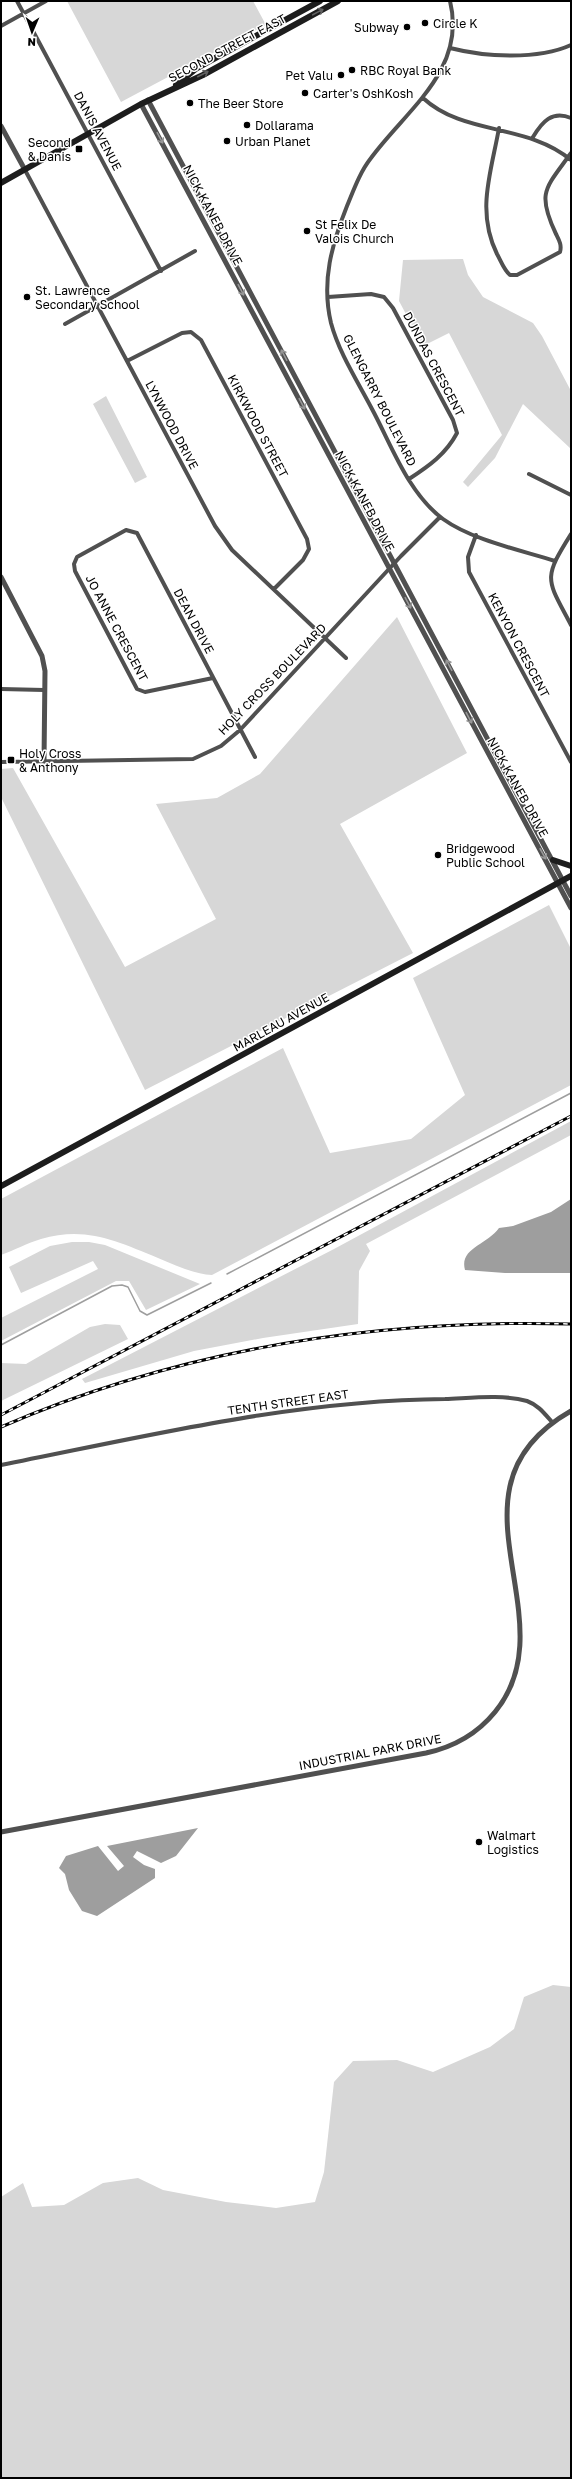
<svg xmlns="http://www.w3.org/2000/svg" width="572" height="2479" font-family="'Golos Text',sans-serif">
	<rect width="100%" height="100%" fill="#fff"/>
	<path fill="#d7d7d7" d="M67,1H253L266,25L121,102Z
		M463,259L468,275L483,297L533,323L542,336L571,391V449L523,404L495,458L468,487L463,482L502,435L449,333L423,346L399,301L403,260Z
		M106,396L147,477L135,483L93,404Z
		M397,617L467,753L340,824L413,953L145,1090L1,797V769L13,768L125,967L216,919L156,804L217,798L260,774Z
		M549,905L571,949V1085L212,1275C193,1274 175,1265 158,1258C116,1241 86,1226 41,1239C27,1243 15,1250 1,1255V1199L283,1048L330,1153L411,1139L465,1095L413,978Z
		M571,1121V1135L366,1244L370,1251L359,1271L358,1324L263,1338L194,1351L85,1383L82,1379L334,1249Z
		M72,1242H89L105,1245L200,1284L146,1310L129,1281H116L1,1341V1318L98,1269L93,1261L21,1293L9,1267L50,1246Z
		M105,1324L120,1325L128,1339L1,1401V1363L26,1364L90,1327Z
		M553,1985L571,1987V2478H1V2197L23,2183L32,2207L64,2205L103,2183L138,2178L163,2190L226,2202L276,2208L315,2202L324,2172L334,2082L353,2061L397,2060L433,2072L490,2047L514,2029L524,1997Z"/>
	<path fill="#9e9e9e" d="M571,1199V1273H505L465,1270C459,1248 487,1245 499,1228L513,1226L551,1212Z
		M198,1828L176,1856L161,1863L137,1851L133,1857L144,1865L155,1869V1878L97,1916L82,1911L69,1890L65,1874L59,1868L66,1856L98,1846L118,1871L124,1866L107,1846Z"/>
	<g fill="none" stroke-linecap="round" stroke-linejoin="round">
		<path stroke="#9e9e9e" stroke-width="1.5" d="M227,1274L571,1093
			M1,1345L112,1286L122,1285L128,1287L140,1311L147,1315L211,1283"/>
		<path stroke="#505050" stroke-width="4" d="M17,1L161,271
			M450,1C467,70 406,110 371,158C360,172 354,189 347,206C332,244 321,281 331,323C339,353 358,382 372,409C392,446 408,493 443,519C472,540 520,550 555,561
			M1,26L46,1
			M450,48C485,57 538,60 571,45
			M423,98C464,136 527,123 571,160
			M499,128C491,173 476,211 497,254C501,261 504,270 510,275H517L560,252C562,245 559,240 556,234C536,192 546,188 571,153
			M533,137C542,122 552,110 571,118
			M25,170L215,526L232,550L346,658
			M328,297L371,294L384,297L393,308L453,420L457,433C446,454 429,466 409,479
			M65,324L195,251
			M127,361L182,333L191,332L201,340L307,539L309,549L303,560L274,589
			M529,474L571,495
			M571,534C542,580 547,579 571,625
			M476,535L468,557L469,572L571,762
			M213,678L145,692L137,689L75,571L74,564L77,557L126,530L137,533L255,757
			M1,689L44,690
			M1,762L193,759L221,746L240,730L401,556L440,517
			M1,1465C148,1436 295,1400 445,1399C471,1398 502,1394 527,1401C538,1405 544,1413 552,1422"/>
		<path stroke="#505050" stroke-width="5" d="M148,100L571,896
			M141,104L571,908
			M1,126L25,170
			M1,577L42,656L45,671L44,761
			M1,1832L426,1753C454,1747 477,1734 495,1712C572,1618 434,1489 571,1411"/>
		<path stroke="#1d1d1d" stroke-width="6" d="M176,85L197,68L320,1
			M1,183L141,104L203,75L338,1
			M553,860L571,866
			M1,1186L571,876"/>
		<defs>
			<path id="rail" d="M1,1415L571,1116
				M1,1427C181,1349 376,1319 571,1324"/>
		</defs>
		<use href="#rail" stroke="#000" stroke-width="3"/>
		<use href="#rail" stroke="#fff" stroke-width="1.5" stroke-dasharray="4.5" stroke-linecap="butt"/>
	</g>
	<defs><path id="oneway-shaft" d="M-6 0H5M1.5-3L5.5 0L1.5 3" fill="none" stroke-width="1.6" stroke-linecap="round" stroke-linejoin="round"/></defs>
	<g stroke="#616161">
		<use href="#oneway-shaft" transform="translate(318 12) rotate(-28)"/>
		<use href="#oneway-shaft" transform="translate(203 74) rotate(-27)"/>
	</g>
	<g stroke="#969696">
		<use href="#oneway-shaft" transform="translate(160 138) rotate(62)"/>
		<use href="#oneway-shaft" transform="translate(241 290) rotate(62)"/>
		<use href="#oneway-shaft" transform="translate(284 355) rotate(-118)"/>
		<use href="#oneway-shaft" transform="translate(302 404) rotate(62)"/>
		<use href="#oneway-shaft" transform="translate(408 603) rotate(62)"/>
		<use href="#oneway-shaft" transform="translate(449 665) rotate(-118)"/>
		<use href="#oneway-shaft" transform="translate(469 718) rotate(62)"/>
		<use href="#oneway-shaft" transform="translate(543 854) rotate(61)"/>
	</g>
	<g fill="#000" stroke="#fff" stroke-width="1.5">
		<circle cx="425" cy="23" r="4"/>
		<circle cx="407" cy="27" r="4"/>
		<circle cx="352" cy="70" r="4"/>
		<circle cx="341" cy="75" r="4"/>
		<circle cx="305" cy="93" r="4"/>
		<circle cx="190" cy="103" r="4"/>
		<circle cx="247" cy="125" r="4"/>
		<circle cx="227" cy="141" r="4"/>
		<rect x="75" y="145" width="8" height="8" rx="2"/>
		<circle cx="307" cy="231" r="4"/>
		<circle cx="27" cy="297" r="4"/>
		<rect x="7" y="756" width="8" height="8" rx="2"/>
		<circle cx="438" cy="855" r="4"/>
		<circle cx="479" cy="1842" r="4"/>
	</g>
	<g text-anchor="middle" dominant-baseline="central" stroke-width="3" stroke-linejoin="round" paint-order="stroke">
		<g font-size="12" fill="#000" stroke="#fff" text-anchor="start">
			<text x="433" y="23">Circle K</text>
			<text x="399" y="27" text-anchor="end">Subway</text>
			<text x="360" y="70">RBC Royal Bank</text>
			<text x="333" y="75" text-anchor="end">Pet Valu</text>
			<text x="313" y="93">Carter's OshKosh</text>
			<text x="198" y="103">The Beer Store</text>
			<text x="255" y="125">Dollarama</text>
			<text x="235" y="141">Urban Planet</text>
			<text x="71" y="142" text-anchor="end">Second<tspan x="71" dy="14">&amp; Danis</tspan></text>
			<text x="315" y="224">St Felix De<tspan x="315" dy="14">Valois Church</tspan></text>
			<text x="35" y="290">St. Lawrence<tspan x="35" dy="14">Secondary School</tspan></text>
			<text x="19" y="753">Holy Cross<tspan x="19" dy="14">&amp; Anthony</tspan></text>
			<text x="446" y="848">Bridgewood<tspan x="446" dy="14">Public School</tspan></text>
			<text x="487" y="1835">Walmart<tspan x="487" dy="14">Logistics</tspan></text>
		</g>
		<g font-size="12" fill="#000" stroke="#fff">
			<text transform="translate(227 48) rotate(-28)">SECOND STREET EAST</text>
			<text transform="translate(98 131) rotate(62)">DANIS AVENUE</text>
			<text transform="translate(213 215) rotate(62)">NICK KANEB DRIVE</text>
			<text transform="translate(434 364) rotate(62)">DUNDAS CRESCENT</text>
			<text transform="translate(380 400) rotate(63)">GLENGARRY BOULEVARD</text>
			<text transform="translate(172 425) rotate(62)">LYNWOOD DRIVE</text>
			<text transform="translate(258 426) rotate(62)">KIRKWOOD STREET</text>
			<text transform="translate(365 501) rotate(62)">NICK KANEB DRIVE</text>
			<text transform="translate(194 621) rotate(62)">DEAN DRIVE</text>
			<text transform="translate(117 628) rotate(62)">JO ANNE CRESCENT</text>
			<text transform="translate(519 645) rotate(62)">KENYON CRESCENT</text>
			<text transform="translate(272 679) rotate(-46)">HOLY CROSS BOULEVARD</text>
			<text transform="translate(518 787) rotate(61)">NICK KANEB DRIVE</text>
			<text transform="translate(281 1022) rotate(-29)">MARLEAU AVENUE</text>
			<text transform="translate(288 1402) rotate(-8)">TENTH STREET EAST</text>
			<text transform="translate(370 1752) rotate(-11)">INDUSTRIAL PARK DRIVE</text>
		</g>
	</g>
	<rect width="572" height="2479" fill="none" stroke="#000000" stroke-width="4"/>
	<g transform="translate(32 32) rotate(182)" stroke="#ffffff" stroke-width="3" paint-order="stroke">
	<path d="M0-3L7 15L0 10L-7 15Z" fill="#000000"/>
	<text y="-6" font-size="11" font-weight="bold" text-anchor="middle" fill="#000000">N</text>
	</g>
</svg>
